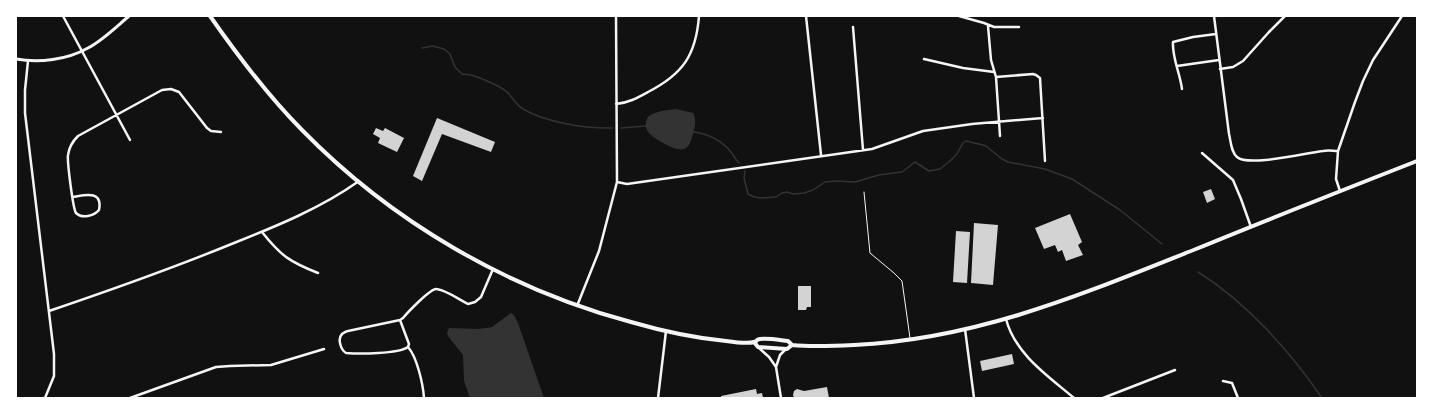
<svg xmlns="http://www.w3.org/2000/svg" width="1433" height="414" font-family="Signika,sans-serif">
	<rect width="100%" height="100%" fill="#111"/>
	<path fill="#333" d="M676,109L693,113C697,121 695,128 692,137C691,141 689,148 684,149C677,152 654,139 649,133C646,129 645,126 646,122C647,119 647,118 649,116C656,111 668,110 676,109Z
		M511,313L514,315L518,323L544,398H470L464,381L463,355L448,336L447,333L449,328L479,329L492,327Z"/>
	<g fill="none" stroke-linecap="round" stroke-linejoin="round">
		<path stroke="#333" stroke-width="1.5" d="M422,48L433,46L444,49L450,54L455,67L462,74C466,75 471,74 474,76C481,78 505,88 509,94C515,101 515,104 523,109C545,122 586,129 612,128
			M621,128L646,126
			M694,132C708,134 722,141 731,152C734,156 736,160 739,163
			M745,171L744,178L748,194L754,197L762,198L776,197L782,193L787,192L793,194L804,193L813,190L825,182L835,181L855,182L879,175L902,172L915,162L929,171L940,169L950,161L957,154L963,143L966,141L983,145L986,146L1002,159L1008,162L1045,169L1072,179L1120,210L1162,244
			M1198,272C1246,302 1290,351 1322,398"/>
	</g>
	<path fill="#d3d3d3" d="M437,118L495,142L491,152L442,134L422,181L413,176Z
		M376,128L383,131L385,128L404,138L397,152L378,143L380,138L373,134Z
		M1211,189L1215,199L1207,203L1203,192Z
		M1070,214L1082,242L1078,245L1083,255L1066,261L1062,250L1058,252L1055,245L1044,249L1035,228Z
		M974,223L998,225L993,285L971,283Z
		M956,231L970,232L967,283L953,282Z
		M798,286H811V307H807L806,310H798Z
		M1012,354L1014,364L982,371L980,361Z
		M827,387L829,398H794L793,395L794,391L797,389L804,391Z
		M756,389L757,394L762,393L763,398H721V396Z"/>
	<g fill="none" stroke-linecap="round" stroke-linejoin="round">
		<path stroke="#f5f5f5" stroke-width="1" d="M864,192L870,253L894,273L902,281L910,338"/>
		<path stroke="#f5f5f5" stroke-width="2.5" d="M63,16L130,140
			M806,16L821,155
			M959,16L984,23L994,27H1019
			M1214,16L1229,134C1231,142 1231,152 1237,157C1248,167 1306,153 1323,151C1328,150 1333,151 1338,151
			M988,26L991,60L996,77L1000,136
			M853,27L863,150
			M924,59L963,68L994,72
			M28,61L25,90V113L54,354V376L45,398
			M1177,66L1219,60
			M1220,69L1233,67L1243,61L1269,32L1285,16
			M996,77L1033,74L1036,75L1040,78L1045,161
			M1182,89C1180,73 1172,58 1173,42L1193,37L1216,34
			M616,104C628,103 637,98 648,92C683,74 696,55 699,16
			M1202,153L1233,180L1241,199L1251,227
			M617,182L627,184L872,149L923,131L972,124L1043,118
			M1340,191L1336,179L1338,151L1355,102L1363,81L1373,60L1402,16
			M73,197C85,195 103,190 99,210C94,216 82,219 76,213C73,209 67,161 68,155C69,147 73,141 78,136L162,90L171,89L179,92L207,128L211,131L221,132
			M262,232C281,256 290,262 318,273
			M577,306L599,251L617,182L616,16
			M49,311C111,290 173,268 234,243C277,226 321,208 359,181
			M1006,319C1015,354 1048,376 1074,398
			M400,320L409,344L408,347C417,357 423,384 424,398
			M965,329L974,398
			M408,347C398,354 359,354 346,353C341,350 337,339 342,334C343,333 347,331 348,331L400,320L403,318C408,312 430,289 436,289C444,289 460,300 468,304L475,302L481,297L493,269
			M759,348L769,357L776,367L781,398
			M776,367L780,355L786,349
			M1223,381L1232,383L1238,398
			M130,398L216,367L230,366L271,365L324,349
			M658,398L666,331
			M1103,398L1175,370"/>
		<path stroke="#f5f5f5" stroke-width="3" d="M16,59C39,63 67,60 88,48C103,40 116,27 129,16"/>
		<path stroke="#f5f5f5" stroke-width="4" d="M210,16C238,56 267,95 302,130C391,221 507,289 631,322C662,331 694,338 726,341C733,342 748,344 754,342C760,340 754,340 760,339C769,338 779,340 788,341L792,345C812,347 833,346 854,345C978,339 1083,294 1196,249C1269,219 1343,190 1417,161
			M754,342L758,347L787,349L792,345"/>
	</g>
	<rect width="1433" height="414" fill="none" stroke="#ffffff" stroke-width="34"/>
</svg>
